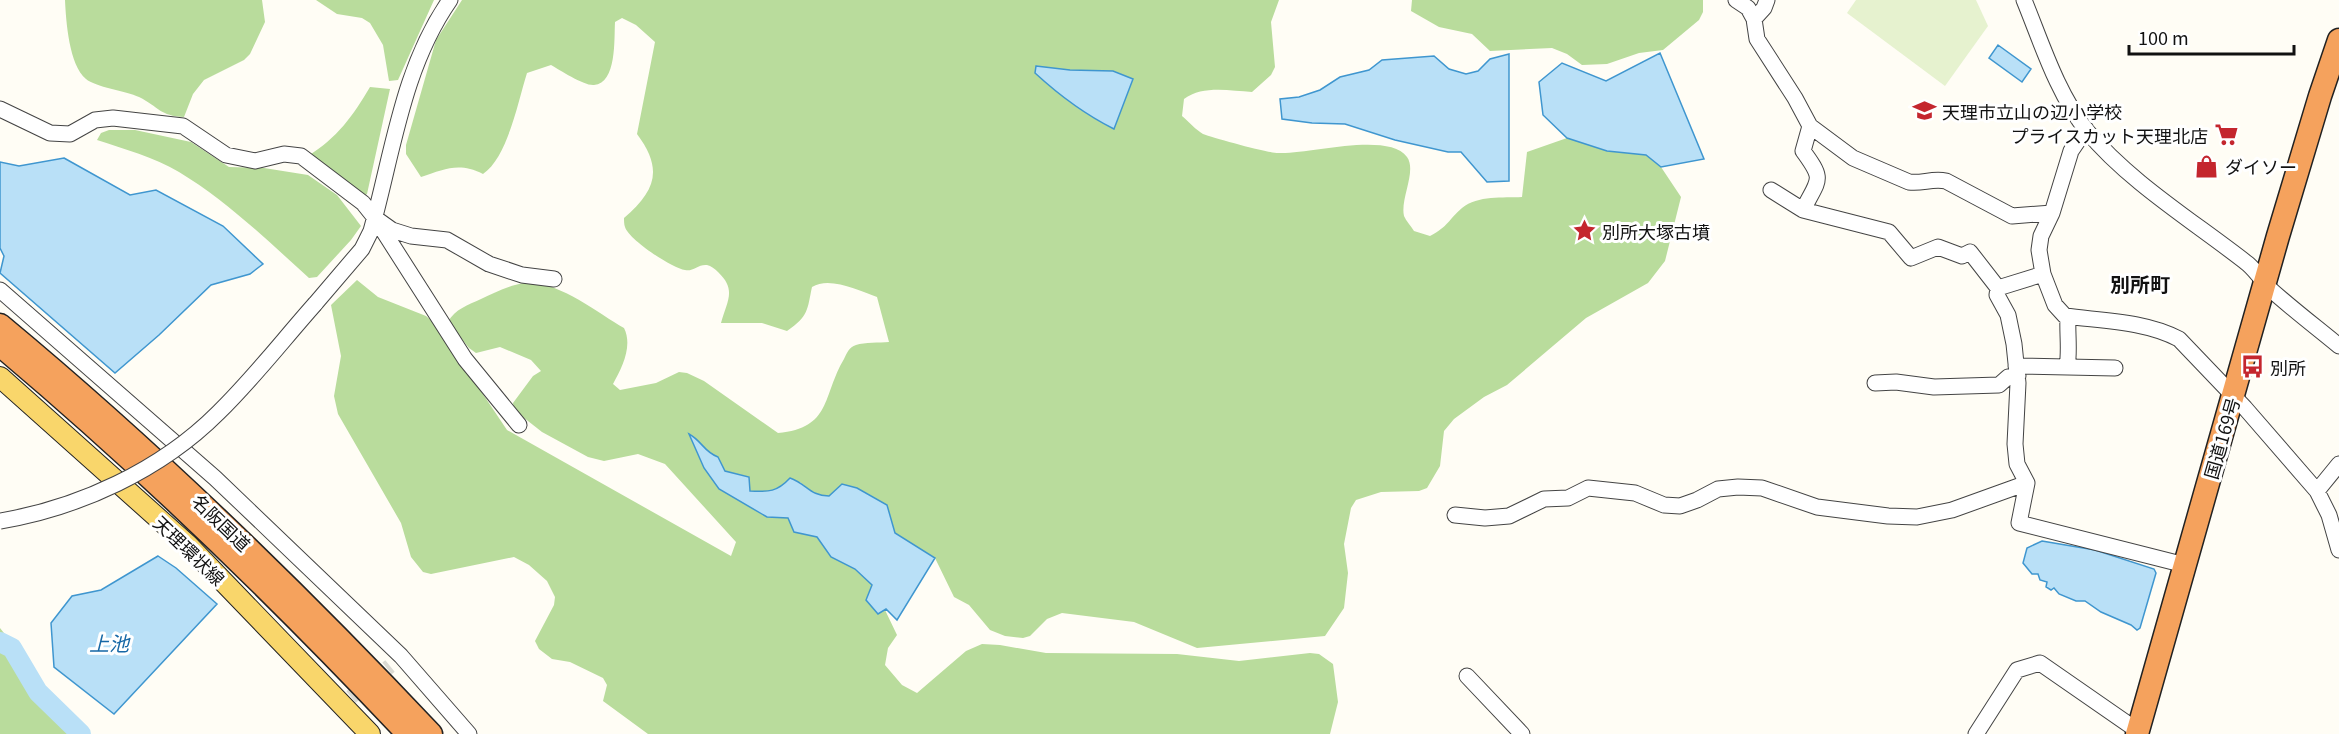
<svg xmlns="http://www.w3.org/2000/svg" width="2339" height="734" font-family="Georgia,'Noto Sans JP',serif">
	<rect width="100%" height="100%" fill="#fffdf5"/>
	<path fill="#b9dc9c" d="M65,0H262L265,22L250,54L244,60L204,80L193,94L184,117C160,116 159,107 139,97C126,91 95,87 86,79C69,65 66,21 65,0Z
		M316,0H434L398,80L389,81L383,45L370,23L362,18L337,14Z
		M462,0H1279L1271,22L1275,67L1271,75L1252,92C1230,91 1203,85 1184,99L1182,116C1189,122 1196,130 1203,134C1214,138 1267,153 1278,153C1306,155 1388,131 1407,157C1417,171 1400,199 1404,216C1406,221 1411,226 1414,231L1430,236C1449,226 1448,220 1462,208C1478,195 1503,198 1522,197L1527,152L1567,138L1607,151L1646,155L1661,167L1681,197L1665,261L1648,283L1586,318L1507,385L1484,397L1454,419L1444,431L1440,466L1427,488L1419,491L1381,492L1356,500L1351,508L1344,544L1348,573L1344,608L1325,636L1197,648L1134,622L1062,613L1047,619L1030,636L1023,638L1005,636L990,630L969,605L954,597L935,558L895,533L886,505L817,496L800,482L766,492L750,491L749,477L725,471L718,457L707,453L695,438L719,489L767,517L788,518L794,532L817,536L832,557L855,569L873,585L897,635L888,648L885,665L902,685L917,693L966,651L982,644L1000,645L1046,653L1177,654L1239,661L1310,653L1319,654L1333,664L1338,702L1330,734H648L603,701L607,685L603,678L570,662L552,659L539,649L535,641L554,605L555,597L547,581L529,565L514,557L431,574L423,572L411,557L401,523L338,414L334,396L341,356L331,305L357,280L378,297L426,316L433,322L450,345L507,430L731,556L736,542L665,464L638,454L604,461L588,457L542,432L514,410L513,403L533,376L541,371L531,360L500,347L476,353L469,348L448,322C455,309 468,305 481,299C494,293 510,285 524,283C556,279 598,313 624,328C633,346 622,368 613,384L620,390L656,383L679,372L687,373L704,381L778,433C832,428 822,396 844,359C847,353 849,347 856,345C865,342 879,343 889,342L877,297C859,291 830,276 812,287C807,310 809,316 787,331L762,323H721C727,301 737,290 718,272C715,269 711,266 707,265C698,264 693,272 685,270C672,268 629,240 625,227C624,225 624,220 624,218C655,191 664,170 637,134L655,42L636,25L622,18L615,22C614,39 617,83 594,85C584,86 560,70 551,65L527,73C518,101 508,157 483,174C459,162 445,169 421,177L406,154V145L436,40Z
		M1412,0H1703V12L1699,20L1663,50L1639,53L1607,64L1582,65L1567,54L1552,48L1490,51L1472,34L1439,27L1411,11Z
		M370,87L390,89L367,194L361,198L308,156C337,138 353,116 370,87Z
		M109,130H135L191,142L229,167L264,168L308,175L337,195L361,226L351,240L317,277L309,278C268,241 227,201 179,172C154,157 124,149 97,140L101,133Z
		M0,628L11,642L34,687L76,734H0Z"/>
	<path fill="#e6f2cf" d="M1856,0H1976L1988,26L1945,86L1847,13Z"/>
	<path fill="#b9e0f7" stroke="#3f96cf" stroke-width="1.5" d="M1998,45L2031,69L2022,82L1989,58Z
		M1660,53L1704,159L1661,167L1646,155L1607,151L1567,138L1543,115L1539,82L1562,63L1606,81Z
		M1509,54V181L1487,182L1461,152H1448L1395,140L1345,124L1312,123L1282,119L1280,99L1299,97L1320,90L1340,77L1369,70L1382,60L1434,56L1449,69L1466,74L1478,71L1490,59Z
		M1036,66L1070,70L1113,71L1133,79L1114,129C1084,114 1060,96 1035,73Z
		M64,158L130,195L156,190L223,226L263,264L250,274L211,285L159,335L115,373L0,273L4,256L0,248V162L19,166Z
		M689,434C702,441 704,452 718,457L725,471L749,477L750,491C769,492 777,492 790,478C807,484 810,496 829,496L842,484L857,488L887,505L895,533L935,558L897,620L886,609L878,614L866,600L872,585L855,569L831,557L817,537L794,532L788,518L767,517L719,489L704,468Z
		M2042,541L2095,550L2154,569L2156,573L2140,628L2137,630L2131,625L2101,612L2085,601H2076L2059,594L2054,588L2051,590L2046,587L2047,582L2040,580L2038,574H2032L2023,563L2027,548Z
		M158,556L176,568L217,604L114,714L54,667L51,623L72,596L101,590Z"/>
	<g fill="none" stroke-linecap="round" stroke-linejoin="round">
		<path stroke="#b9e0f7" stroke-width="20" d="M0,642L12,648L38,692L81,734"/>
		<path stroke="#dbdad3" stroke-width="15" stroke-dasharray="15 8" stroke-linecap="butt" d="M351,697L390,666"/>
		<defs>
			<path id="minor" d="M1736,0L1748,8L1754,19L1757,39L1795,98L1810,126L1853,158L1909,182C1922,184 1932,178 1946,181L2012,216L2052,213
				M2024,0C2042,44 2057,93 2087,131C2129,182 2196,223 2248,264C2256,271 2262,280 2269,288C2291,308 2316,327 2339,346
				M1754,19L1764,8L1767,0
				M0,109L50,133L70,134L95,120L113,118L183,126L226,155L255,161L284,154L301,156L363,203L375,218L465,359L519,425
				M2086,129L2071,151L2052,213L2041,236L2039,250L2043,274L2055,305L2065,316C2103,321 2145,321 2179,339L2245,408L2317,491L2329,515L2339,550
				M1771,190L1803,210L1889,232L1911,258L1938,247L1962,256L1970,252L1998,288
				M1803,210C1819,178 1825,181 1803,151L1810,126
				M378,220L392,230L411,236L447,240L489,264L522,275L554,279
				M2043,274L1998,288L1997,295L2008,315L2014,344L2018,383L2015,444L2017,464L2027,483L2019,523L2185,565
				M0,290L215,478L401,656L469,734
				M315,304L362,249L371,231C393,153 402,69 450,0
				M2016,366L2115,368
				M2067,367C2070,350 2067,334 2068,317
				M1875,383L1896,382L1934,387L1999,385L2008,377L2018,376
				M2317,491L2339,464
				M1455,515L1485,518L1509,516L1544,499L1568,498L1588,488L1635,493L1664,505L1680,506L1697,500L1718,489L1738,487L1762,488L1817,507L1888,516L1917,517L1952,510L2027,483
				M1467,676L1522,734
				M1976,734L2017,670L2040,663L2138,731"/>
			<path id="major" d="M0,377L188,545L370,734"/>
			<path id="highway" d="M0,325C153,452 295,590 431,734
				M0,345C144,466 279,597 408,734
				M2137,734L2278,236L2320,96L2339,40"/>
		</defs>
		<use href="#minor" stroke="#444" stroke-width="17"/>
		<use href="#major" stroke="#222" stroke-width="22"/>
		<use href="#highway" stroke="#222" stroke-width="25"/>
		<use href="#minor" stroke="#fff" stroke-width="15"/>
		<use href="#major" stroke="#f9d66b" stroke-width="20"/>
		<use href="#highway" stroke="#f5a25d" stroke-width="22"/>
		<defs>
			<path id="minor-bridge" d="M0,521C79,508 161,470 218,413C253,379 283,340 315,304"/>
		</defs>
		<use href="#minor-bridge" stroke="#444" stroke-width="17" stroke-linecap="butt"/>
		<use href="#minor-bridge" stroke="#fff" stroke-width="15"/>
	</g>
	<defs>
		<symbol id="school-bare" viewBox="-9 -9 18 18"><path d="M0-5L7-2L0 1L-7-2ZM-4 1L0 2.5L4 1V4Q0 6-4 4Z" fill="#c4262e" stroke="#fff" stroke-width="2.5" paint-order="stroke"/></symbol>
		<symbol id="supermarket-bare" viewBox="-9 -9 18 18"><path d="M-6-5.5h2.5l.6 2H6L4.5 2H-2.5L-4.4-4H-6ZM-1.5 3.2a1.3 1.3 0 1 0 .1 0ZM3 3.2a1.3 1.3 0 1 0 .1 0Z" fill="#c4262e" stroke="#fff" stroke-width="2.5" paint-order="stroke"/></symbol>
		<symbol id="shop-bare" viewBox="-9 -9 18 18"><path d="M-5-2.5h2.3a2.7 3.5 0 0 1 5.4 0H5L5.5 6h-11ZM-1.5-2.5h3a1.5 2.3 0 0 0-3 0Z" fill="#c4262e" stroke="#fff" stroke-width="2.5" paint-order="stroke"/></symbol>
		<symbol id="sight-bare" viewBox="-9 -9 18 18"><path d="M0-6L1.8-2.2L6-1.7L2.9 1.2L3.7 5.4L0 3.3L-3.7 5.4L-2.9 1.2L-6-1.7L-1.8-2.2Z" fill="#c4262e" stroke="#fff" stroke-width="2.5" paint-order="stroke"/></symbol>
		<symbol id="bus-bare" viewBox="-9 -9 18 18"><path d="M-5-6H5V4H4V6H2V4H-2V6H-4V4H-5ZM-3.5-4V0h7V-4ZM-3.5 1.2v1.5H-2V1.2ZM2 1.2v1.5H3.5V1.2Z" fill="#c4262e" stroke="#fff" stroke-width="2.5" paint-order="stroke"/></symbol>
	</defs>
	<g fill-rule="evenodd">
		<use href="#school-bare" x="1908" y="94" width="33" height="33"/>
		<use href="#supermarket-bare" x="2210" y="118" width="33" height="33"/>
		<use href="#shop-bare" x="2190" y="150" width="33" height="33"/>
		<use href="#sight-bare" x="1568" y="214" width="33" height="33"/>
		<use href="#bus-bare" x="2236" y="350" width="33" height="33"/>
	</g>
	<g text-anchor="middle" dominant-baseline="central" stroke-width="6" stroke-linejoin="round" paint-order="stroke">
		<g font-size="18" fill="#111" stroke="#fff" text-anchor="start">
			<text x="1942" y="111">天理市立山の辺小学校</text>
			<text x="2208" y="135" text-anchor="end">プライスカット天理北店</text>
			<text x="2225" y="166">ダイソー</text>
			<text x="1602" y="231">別所大塚古墳</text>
			<text x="2270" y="367">別所</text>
		</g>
		<g font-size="18" fill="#111" stroke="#fff">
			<text transform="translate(2221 438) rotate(-74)">国道169号</text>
			<text transform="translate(222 522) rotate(44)">名阪国道</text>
			<text transform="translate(190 550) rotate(44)">天理環状線</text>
		</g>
		<g font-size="20" font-weight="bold" fill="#111" stroke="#fff">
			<text x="2140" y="283">別所町</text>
		</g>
		<g font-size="20" font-style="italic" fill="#1768a6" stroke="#fff">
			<text x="109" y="642">上池</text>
		</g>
	</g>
	<path d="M2129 45v9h165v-9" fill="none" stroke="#111111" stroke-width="3"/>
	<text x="2138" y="45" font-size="18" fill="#111111" stroke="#ffffff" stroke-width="4.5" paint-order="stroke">100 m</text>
</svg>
